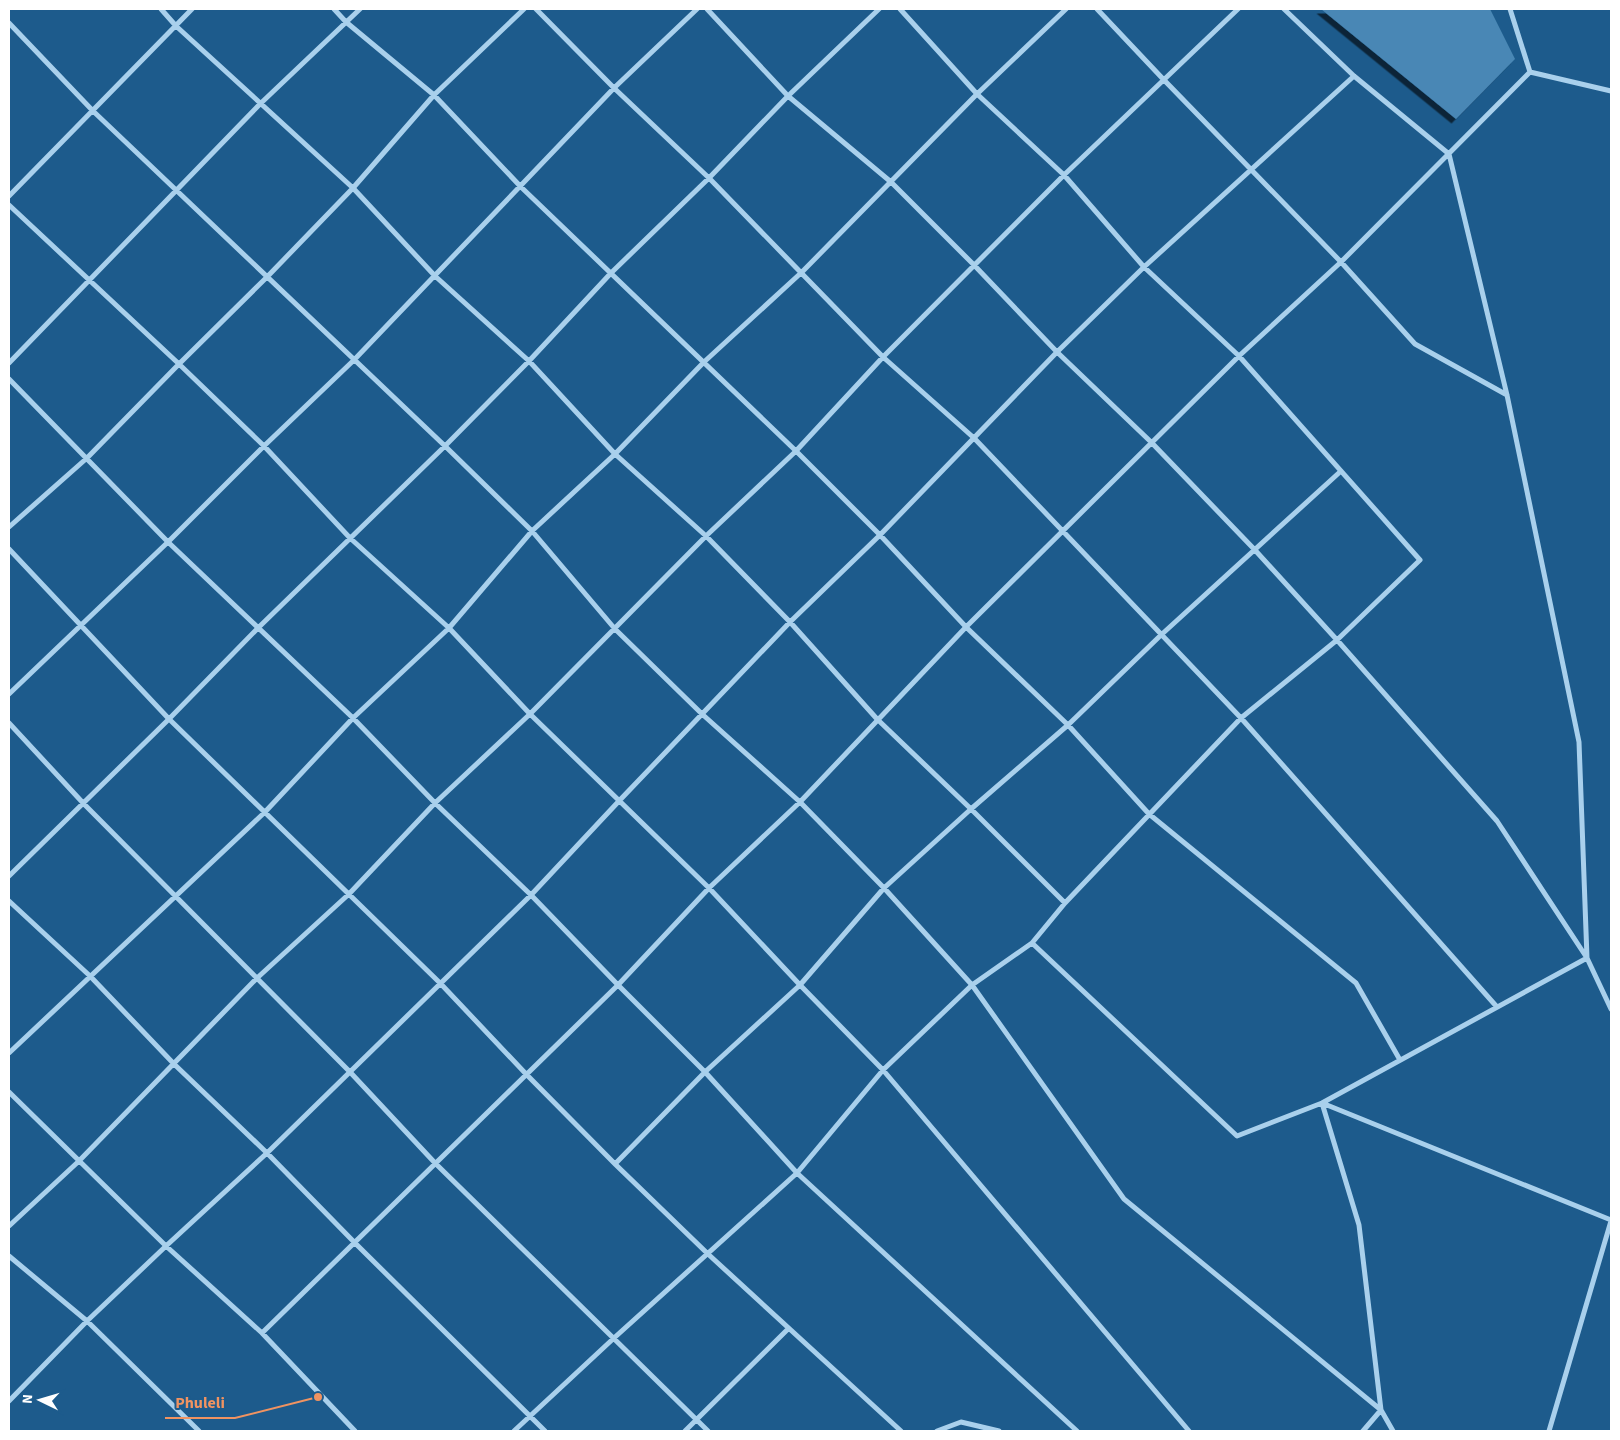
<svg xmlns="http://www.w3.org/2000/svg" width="1620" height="1440" font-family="'Source Sans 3',sans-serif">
	<defs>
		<filter id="shadow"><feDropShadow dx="-4.5" dy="4.5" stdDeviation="0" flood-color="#0009"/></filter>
	</defs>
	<rect width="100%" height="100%" fill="#1d5b8c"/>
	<path fill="#4a87b5" filter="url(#shadow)" d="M1321,9H1490L1515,59L1456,119Z"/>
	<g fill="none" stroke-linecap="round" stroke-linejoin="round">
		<path stroke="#a9d0ec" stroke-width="5" d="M161,9L176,26L353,188L435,276L529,361L615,454L706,536L790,622L877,719L971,809L1065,903
			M334,9L346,22L434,95L521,187L796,451L880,535L966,627L1068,725L1149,814L1356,983L1400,1060
			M536,9L614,88L709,178L883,357L974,438L1241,718L1497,1007
			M707,9L788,96L891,182L974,265L1057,352L1151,442L1254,549L1337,640L1497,821L1587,958
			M1097,9L1164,80L1341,262L1415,344L1507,395
			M1284,9L1354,76L1449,154L1507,395L1579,742L1587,958
			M1510,9L1530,72L1611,91
			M9,23L93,111L445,446L532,531L615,629L702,714L800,802L884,888L972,985L1124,1199L1381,1410L1393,1431
			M9,196L192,9
			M9,205L179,364L264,446L350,538L449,628L530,714L709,888L800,985L883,1070L1189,1431
			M9,363L260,104L360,9
			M9,379L168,542L353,718L435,803L531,895L618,985L705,1072L797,1173L1077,1431
			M9,527L87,458L179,364L267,277L353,188L434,95L524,9
			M9,549L169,719L440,983L526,1074L615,1164L708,1254L901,1431
			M9,694L168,542L264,446L354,360L614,88L697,9
			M9,723L84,804L350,1072L435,1163L708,1431
			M9,876L169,719L258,628L445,446L529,361L611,273L709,178L788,96L879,9
			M9,901L90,976L174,1064L267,1153L355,1243L545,1431
			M1032,943L1237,1136L1322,1103L1587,958L1611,1009
			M9,1053L265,812L353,718L449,628L532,531L615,454L704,362L802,272L977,94L1066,9
			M9,1092L166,1246L262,1333L355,1431
			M1322,1103L1359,1225L1381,1410L1363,1431
			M1322,1103L1611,1220
			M615,1164L705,1072L800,985L884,888L971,809L1068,725L1161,635L1341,471
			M9,1226L79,1161L256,979L349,894L435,803L530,714L706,536L796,451L883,357L1064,175L1238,9
			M9,1256L87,1321L199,1431
			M262,1333L618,985L709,888L800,802L966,627L1239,356L1341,262L1530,72
			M9,1401L87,1321L166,1246L267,1153L531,895L619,801L790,622L880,535L1057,352L1144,267L1354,76
			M514,1431L614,1338L797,1173L883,1070L972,985L1032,943L1065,903L1241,718L1337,640L1420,560L1239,356L1144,267L1064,175L977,94L900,9
			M685,1431L788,1329
			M937,1431L961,1422L999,1431
			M1549,1431L1611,1221"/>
	</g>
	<path fill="none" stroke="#f09361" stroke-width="2" d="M318 1397L235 1418H165"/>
	<circle fill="#f09361" stroke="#1d5b8c" stroke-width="2" cx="318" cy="1397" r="5"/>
	<g font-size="16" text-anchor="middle" font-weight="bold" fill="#f09361" stroke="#1d5b8c" stroke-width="4" stroke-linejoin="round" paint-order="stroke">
		<text x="200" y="1408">Phuleli</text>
	</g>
	<rect width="1620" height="1440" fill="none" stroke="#ffffff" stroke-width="20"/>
	<g transform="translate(40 1400) rotate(275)" stroke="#1d5b8c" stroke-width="4" paint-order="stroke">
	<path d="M0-4L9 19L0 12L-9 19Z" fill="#ffffff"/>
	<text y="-8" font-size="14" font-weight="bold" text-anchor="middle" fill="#ffffff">N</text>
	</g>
</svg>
